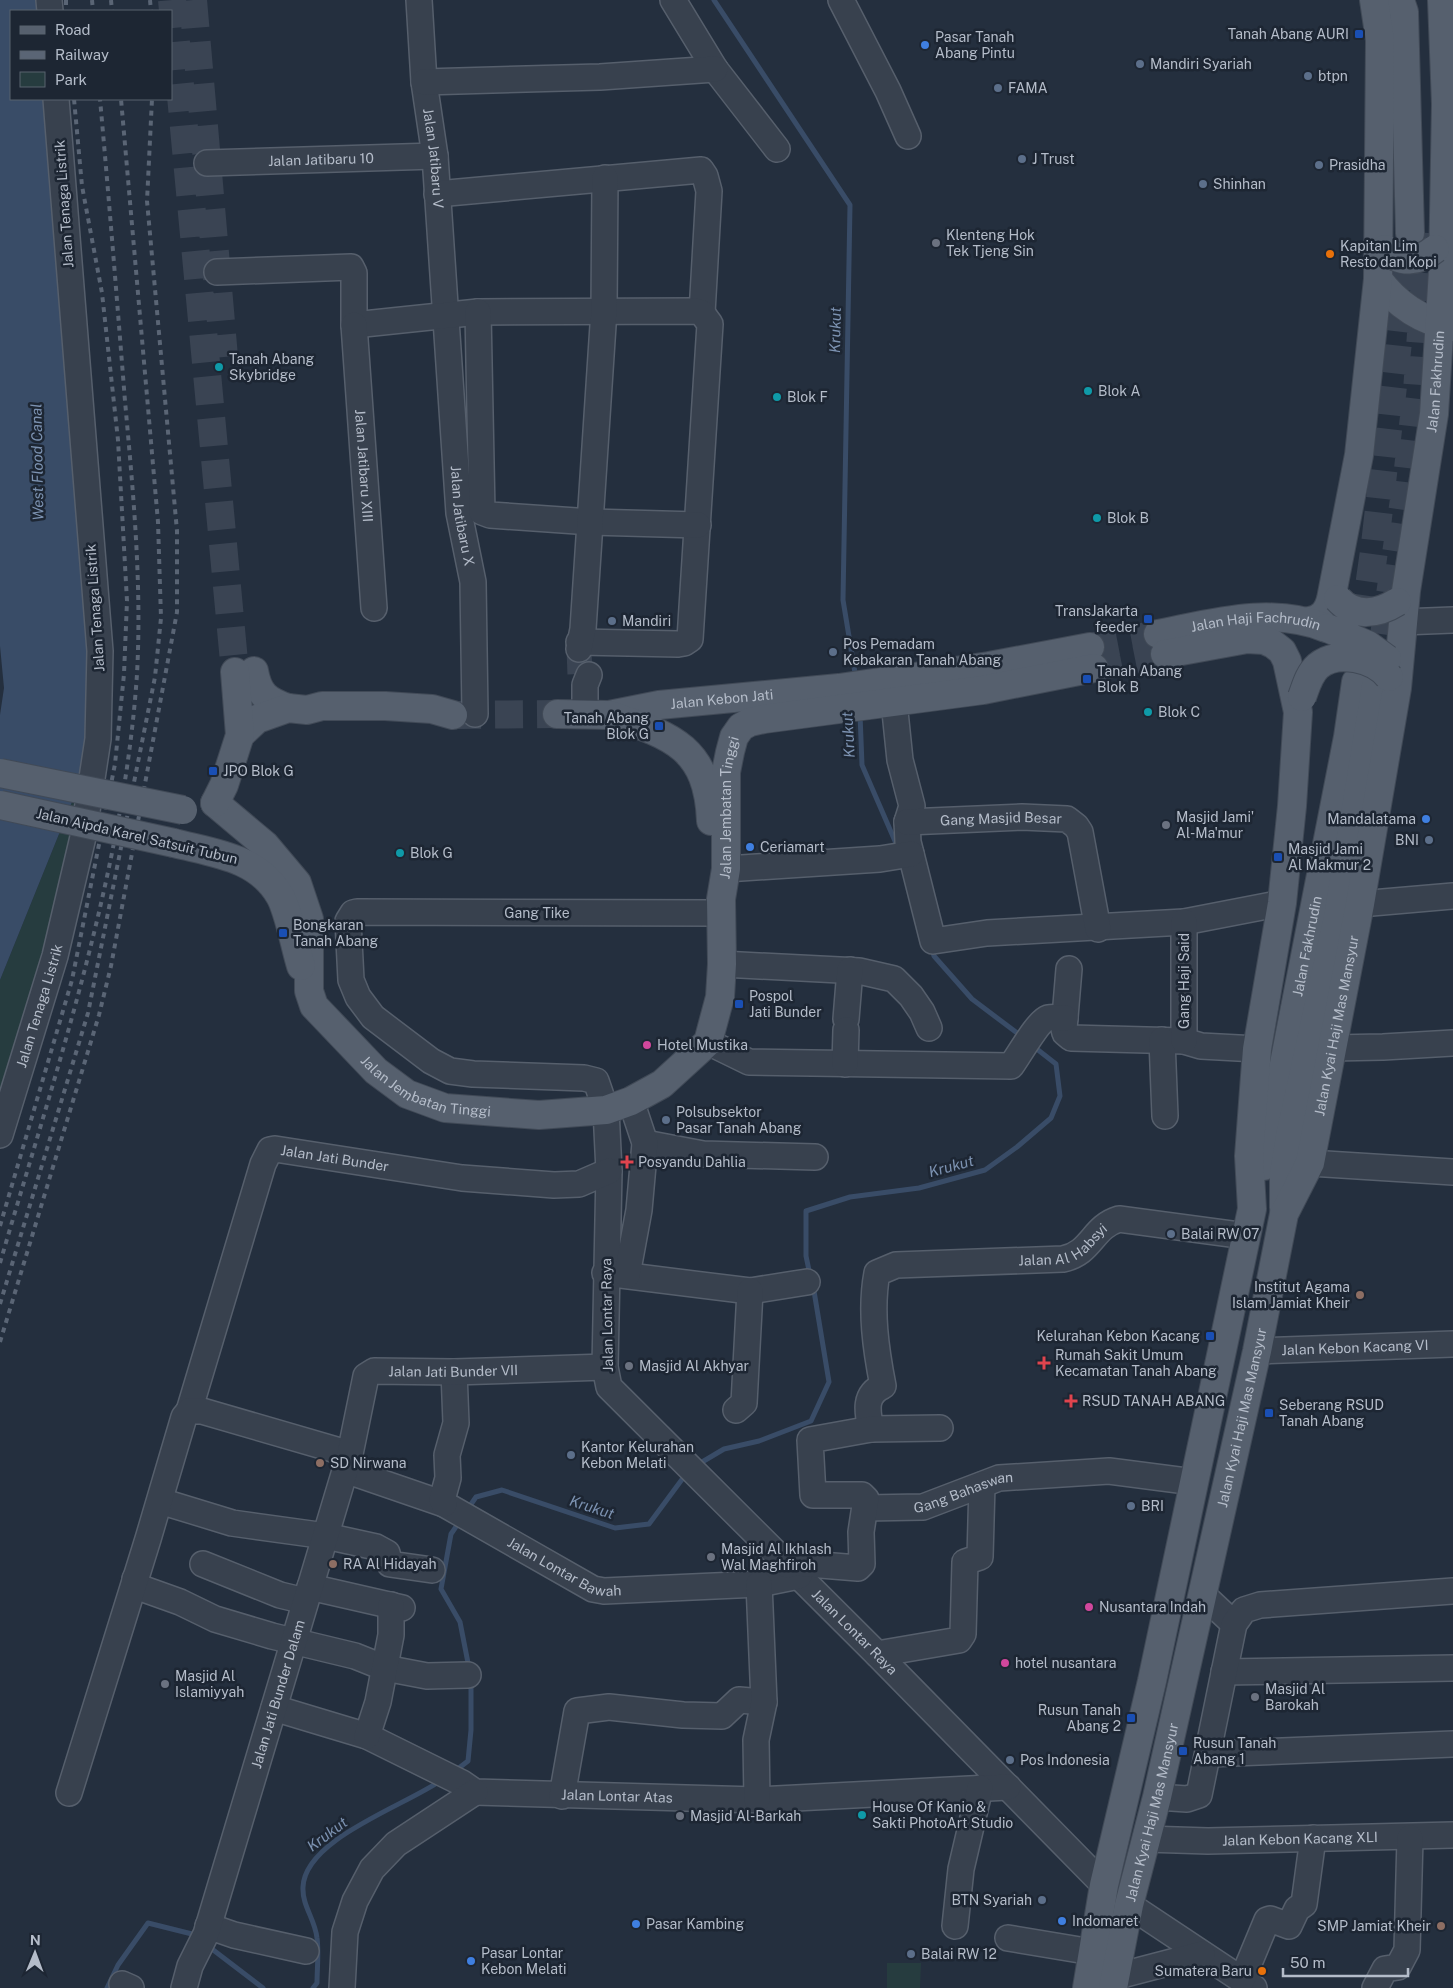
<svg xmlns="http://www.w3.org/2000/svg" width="1453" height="1988" font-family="'Public Sans',sans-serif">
	<rect width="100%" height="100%" fill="#242f3e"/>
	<path fill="#263c3f" d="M78,787L92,797L0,1133V980Z
		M887,1963H921L920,1988H887Z"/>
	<path fill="#394c67" d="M0,0H40L41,11H11V99H48L94,681L78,787L0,980V715L4,688L0,646Z"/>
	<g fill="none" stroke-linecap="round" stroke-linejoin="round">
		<path stroke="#394c67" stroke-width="5" d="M714,0L850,205L843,600L856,679
			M860,714L862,765L898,848
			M932,949L934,956L972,999L1021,1036
			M810,1275L806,1256V1211L850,1197L919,1188L985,1170L1017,1147L1051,1118L1060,1096L1056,1064L1033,1046
			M697,1465L724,1449L759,1441L811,1421L829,1382L813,1285
			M467,1510L476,1497L502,1490L615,1528L649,1524L686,1474
			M460,1521L451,1534L441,1589L460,1622L469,1668
			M455,1771L468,1761L471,1730V1681
			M208,1946L263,1988
			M107,1988L118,1965L148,1923L192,1934L197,1938
			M313,1988L317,1983C317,1969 319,1952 317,1938C315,1919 302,1906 303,1887C305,1839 404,1806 440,1781"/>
		<path stroke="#3a4453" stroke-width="25" stroke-dasharray="25 12" stroke-linecap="butt" d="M579,649L580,675"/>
		<path stroke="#3a4453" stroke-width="28" stroke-dasharray="28 14" stroke-linecap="butt" d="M172,0L235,672
			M193,0L224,357
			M1090,647L1158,634
			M1358,665L1375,544L1410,237
			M1094,668L1165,654
			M1378,676L1406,486L1417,391L1428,233
			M453,715L557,714"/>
		<defs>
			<g id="minor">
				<path d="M49,0L50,11"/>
				<path id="s1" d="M419,0L424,82L435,156L459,513L473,582L475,714"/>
				<path d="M673,0L715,69L777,149"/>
				<path d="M841,0L888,91L908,136"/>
				<path d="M424,82L600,77L715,69"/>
				<path id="s2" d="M207,163L435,156"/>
				<path d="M437,194L701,170L705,176L709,191L702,313"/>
				<path d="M217,272L351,267L354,273V325L478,312L696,311L702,313L710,324L690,639L684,643L678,644L579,642"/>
				<path d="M478,312L482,512L490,515L591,522L698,525"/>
				<path id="s3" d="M354,325L374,608"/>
				<path d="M1402,622L1453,620"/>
				<path d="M579,649L583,629L604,310L605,178"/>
				<path d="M894,702L900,760L912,806L907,822L908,842L933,941L987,933L1184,922L1282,903"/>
				<path d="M585,714V685L589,675"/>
				<path id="s4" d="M907,822L1022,817L1067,819L1076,826L1080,832L1098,929"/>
				<path d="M726,869L880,859L911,854"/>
				<path d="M1360,904L1453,896"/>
				<path id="s5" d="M721,913L357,912L353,913L348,921L351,980L358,997L373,1017L431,1061L450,1071L473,1074L584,1078L596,1081L606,1110L609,1171L605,1367L609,1387L877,1654L1104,1885"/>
				<path d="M722,964L859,971L894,979L911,996L922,1012L929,1028"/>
				<path d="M1069,969L1064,1029L1065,1033L1071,1038L1184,1041L1201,1046L1257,1049"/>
				<path d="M846,1019L850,970"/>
				<path d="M1162,1040L1165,1116"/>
				<path d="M1184,1041V922"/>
				<path d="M708,1042L749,1062L1011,1066C1019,1055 1038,1021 1048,1018C1053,1017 1060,1018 1065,1018"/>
				<path d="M1332,1048L1383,1047L1453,1043"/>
				<path d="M845,1064L846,1030"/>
				<path id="s6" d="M0,1135L55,956L83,837L98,739L100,651L56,99"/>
				<path d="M645,1143L703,1154L815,1157"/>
				<path d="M1310,1163L1453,1172"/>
				<path d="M605,1273L750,1291L807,1282"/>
				<path d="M627,1275L639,1210L645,1143L631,1101"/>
				<path id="s7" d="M1257,1351L1453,1344"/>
				<path d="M736,1410L744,1403L750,1291"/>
				<path id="s8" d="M189,1411L263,1164L270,1150L275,1149L462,1178L554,1185L579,1184L609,1171"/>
				<path id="s9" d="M871,1429C867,1411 864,1394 883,1386C876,1350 870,1310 877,1273L896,1265L1063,1259C1092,1253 1092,1227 1119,1219L1246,1236"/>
				<path id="s10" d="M345,1470L444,1504L593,1589L604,1591L759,1584L799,1576"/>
				<path d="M160,1501L232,1523L326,1536L376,1547L387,1553L390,1564L432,1570"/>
				<path d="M444,1504L442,1500L448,1478L447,1455L456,1423L454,1372"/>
				<path id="s11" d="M865,1508L923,1507L999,1478L1109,1471L1194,1482"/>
				<path d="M203,1564L280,1595L305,1601"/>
				<path d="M787,1565L796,1563L858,1568L862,1564L861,1532L866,1499L862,1495H813L810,1440L871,1429L940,1428"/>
				<path d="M135,1579L138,1587L180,1602L215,1619L272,1636L355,1656L385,1668L427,1676L468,1675"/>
				<path d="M310,1587L402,1608"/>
				<path d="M1202,1594L1234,1624"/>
				<path d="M877,1654L959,1640L963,1634L965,1562L980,1557L982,1485"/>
				<path d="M1224,1672L1453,1668"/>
				<path id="s12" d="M274,1708L367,1736L462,1783L475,1792L757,1800L1008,1787"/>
				<path d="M367,1736L378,1702L391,1635V1605"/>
				<path d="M1208,1754L1453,1744"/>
				<path d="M69,1793L148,1539L184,1417L189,1411H202L350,1454"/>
				<path d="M562,1796L577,1711L609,1707L683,1715L722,1716L739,1700L764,1702"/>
				<path d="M1157,1797L1187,1799L1199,1795L1234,1624L1244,1610L1260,1605L1453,1591"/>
				<path d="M757,1800L756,1740L764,1702L759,1584"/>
				<path id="s13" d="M1146,1839L1208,1841L1453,1835"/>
				<path d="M1129,1905L1254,1988"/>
				<path d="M208,1926L234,1935L306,1951"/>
				<path d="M955,1926L961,1869L980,1788"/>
				<path d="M1008,1938L1092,1952"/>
				<path d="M1114,1977L1202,1954"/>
				<path d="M1242,1980L1267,1920L1270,1919L1289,1926L1297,1909L1304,1904L1313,1838"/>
				<path d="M122,1984L131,1988"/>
				<path id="s14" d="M184,1988L190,1966L206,1934L350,1454L366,1376L374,1371L454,1372L605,1367"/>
				<path d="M342,1988L345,1932L355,1901L372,1869L396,1844L475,1792"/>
				<path d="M1375,1988L1385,1969L1398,1967L1407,1950L1410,1838"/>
			</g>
			<g id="major">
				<path d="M1400,0L1404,12L1410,233"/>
				<path d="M1378,279C1397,305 1421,321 1453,327"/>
				<path d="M1309,621C1322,619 1328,611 1331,599L1359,455L1378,279L1380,40L1374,0"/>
				<path id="s15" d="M1158,634C1214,623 1271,606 1326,628"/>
				<path d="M254,671C258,694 267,701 288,708"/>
				<path id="s16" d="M557,714L609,715L659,705L839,688L989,666L1090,647"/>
				<path d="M610,715C672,736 708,747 711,821"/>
				<path d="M240,735L257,719L288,708L307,710L322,706H385L432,709L453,715"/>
				<path id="s17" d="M215,803L265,845L297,883L309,919V991L314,1006L376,1071L407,1094L445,1108L539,1115L606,1110L631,1101L662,1084L708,1042L720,997L722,964L721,899L726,869V772L730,752L734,737L741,727L750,722L764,719L983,690L1094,668"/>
				<path d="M215,803L224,785L240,735L235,672"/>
				<path d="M174,843C213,853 258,857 280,896C289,912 295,947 301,966"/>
				<path id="s18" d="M1264,1166L1348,737L1356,682"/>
				<path d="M1284,1208V1173L1290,1136L1338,917L1376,686"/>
				<path d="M1087,1988L1104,1885L1152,1681L1252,1209L1249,1156L1257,1049L1282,903L1292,806L1298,712L1287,661L1282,651L1273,644L1264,640L1247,639L1165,654"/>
				<path id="s19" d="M1113,1988L1129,1905L1157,1797L1257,1351L1284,1214L1310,1163L1360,904L1397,688L1406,591L1434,414L1443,270L1446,104L1442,0"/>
			</g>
		</defs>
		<use href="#minor" stroke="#565f6c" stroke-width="28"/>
		<use href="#major" stroke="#414a57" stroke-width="30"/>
		<use href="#minor" stroke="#38414e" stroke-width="25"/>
		<use href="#major" stroke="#56606e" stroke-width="28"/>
		<path stroke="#5a6575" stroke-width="4" stroke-dasharray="5 5" stroke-linecap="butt" d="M66,0V11
			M92,0L93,11
			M111,0L112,11
			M150,0L151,11
			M0,1226L72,980L115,764L124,674L127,601L118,440L102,293L82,186L74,99
			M0,1263C55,1074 124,871 137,674C142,583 133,491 125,401C117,300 109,199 100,99
			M0,1304L88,1013L155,677L161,618L158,522L121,99
			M0,1342L99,1015L111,966L177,612V531L147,201L152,99"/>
		<defs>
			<path id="major-bridge" d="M1385,249C1400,264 1419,262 1435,249
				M1338,599C1355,618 1378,614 1397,602
				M1327,628L1368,645L1387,659
				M1302,697C1306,686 1309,674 1318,666C1338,649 1375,659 1389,677
				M0,773L183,810
				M0,805L174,843"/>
		</defs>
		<use href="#major-bridge" stroke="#414a57" stroke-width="30" stroke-linecap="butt"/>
		<use href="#major-bridge" stroke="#56606e" stroke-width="28"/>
	</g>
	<g fill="#1a4fb4" stroke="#1d2633" stroke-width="2">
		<rect x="1354" y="29" width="10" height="10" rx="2.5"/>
		<rect x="1143" y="614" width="10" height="10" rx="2.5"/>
		<rect x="1082" y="674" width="10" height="10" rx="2.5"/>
		<rect x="654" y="721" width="10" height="10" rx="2.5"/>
		<rect x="208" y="766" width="10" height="10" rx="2.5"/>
		<rect x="1273" y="852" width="10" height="10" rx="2.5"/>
		<rect x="278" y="928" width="10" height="10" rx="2.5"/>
		<rect x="734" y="999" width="10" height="10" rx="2.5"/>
		<rect x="1205" y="1331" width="10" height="10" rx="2.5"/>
		<rect x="1264" y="1408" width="10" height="10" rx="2.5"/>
		<rect x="1126" y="1713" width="10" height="10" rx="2.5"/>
		<rect x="1178" y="1746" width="10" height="10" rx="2.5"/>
	</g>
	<g fill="#3f7fe0" stroke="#1d2633" stroke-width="2">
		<circle cx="925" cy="45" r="5"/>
		<circle cx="1426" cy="819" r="5"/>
		<circle cx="750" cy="847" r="5"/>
		<circle cx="1062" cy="1921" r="5"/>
		<circle cx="636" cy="1924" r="5"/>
		<circle cx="471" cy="1961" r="5"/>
	</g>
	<g fill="#5c6f8a" stroke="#1d2633" stroke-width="2">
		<circle cx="1140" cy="64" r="5"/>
		<circle cx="1308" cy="76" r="5"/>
		<circle cx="998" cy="88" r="5"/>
		<circle cx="1022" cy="159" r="5"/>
		<circle cx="1319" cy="165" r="5"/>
		<circle cx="1203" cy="184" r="5"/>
		<circle cx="612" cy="621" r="5"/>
		<circle cx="833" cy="652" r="5"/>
		<circle cx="1429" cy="840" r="5"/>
		<circle cx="666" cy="1120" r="5"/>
		<circle cx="1171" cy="1234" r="5"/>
		<circle cx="571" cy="1455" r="5"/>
		<circle cx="1131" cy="1506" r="5"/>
		<circle cx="1010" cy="1760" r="5"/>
		<circle cx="1042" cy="1900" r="5"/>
		<circle cx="911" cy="1954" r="5"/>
	</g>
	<g fill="#6b7280" stroke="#1d2633" stroke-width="2">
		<circle cx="936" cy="243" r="5"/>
		<circle cx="1166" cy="825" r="5"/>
		<circle cx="629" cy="1366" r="5"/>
		<circle cx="711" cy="1557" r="5"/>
		<circle cx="165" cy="1684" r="5"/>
		<circle cx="1255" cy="1697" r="5"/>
		<circle cx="680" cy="1816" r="5"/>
	</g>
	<g fill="#e8710a" stroke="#1d2633" stroke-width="2">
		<circle cx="1330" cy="254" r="5"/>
		<circle cx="1262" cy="1971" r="5"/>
	</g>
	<g fill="#0f9aa8" stroke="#1d2633" stroke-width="2">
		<circle cx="219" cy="367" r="5"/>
		<circle cx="1088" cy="391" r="5"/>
		<circle cx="777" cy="397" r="5"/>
		<circle cx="1097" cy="518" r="5"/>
		<circle cx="1148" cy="712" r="5"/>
		<circle cx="400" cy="853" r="5"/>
		<circle cx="862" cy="1815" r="5"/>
	</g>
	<g fill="#d1479c" stroke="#1d2633" stroke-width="2">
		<circle cx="647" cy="1045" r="5"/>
		<circle cx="1089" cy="1607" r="5"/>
		<circle cx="1005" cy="1663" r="5"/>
	</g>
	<g fill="#e0444e" stroke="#1d2633" stroke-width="2">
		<path d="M624.5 1154.5h5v5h5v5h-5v5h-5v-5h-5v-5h5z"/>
		<path d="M1041.5 1355.5h5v5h5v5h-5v5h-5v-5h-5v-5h5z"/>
		<path d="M1068.5 1393.5h5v5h5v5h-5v5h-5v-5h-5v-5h5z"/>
	</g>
	<g fill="#8d6e63" stroke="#1d2633" stroke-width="2">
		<circle cx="1360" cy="1295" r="5"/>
		<circle cx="320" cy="1463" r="5"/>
		<circle cx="333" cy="1564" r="5"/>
		<circle cx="1441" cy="1926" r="5"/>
	</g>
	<g text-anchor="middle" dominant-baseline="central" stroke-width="5" stroke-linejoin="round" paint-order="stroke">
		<g font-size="14" fill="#b4bcc9" stroke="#1d2633" text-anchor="start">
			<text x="1349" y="34" text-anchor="end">Tanah Abang AURI</text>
			<text x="935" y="37">Pasar Tanah<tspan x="935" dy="16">Abang Pintu</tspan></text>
			<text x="1150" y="64">Mandiri Syariah</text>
			<text x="1318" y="76">btpn</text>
			<text x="1008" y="88">FAMA</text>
			<text x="1032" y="159">J Trust</text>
			<text x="1329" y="165">Prasidha</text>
			<text x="1213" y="184">Shinhan</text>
			<text x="946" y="235">Klenteng Hok<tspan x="946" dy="16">Tek Tjeng Sin</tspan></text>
			<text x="1340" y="246">Kapitan Lim<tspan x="1340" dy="16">Resto dan Kopi</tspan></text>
			<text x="229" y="359">Tanah Abang<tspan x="229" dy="16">Skybridge</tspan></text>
			<text x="1098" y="391">Blok A</text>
			<text x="787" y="397">Blok F</text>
			<text x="1107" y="518">Blok B</text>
			<text x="1138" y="611" text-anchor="end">TransJakarta<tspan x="1138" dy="16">feeder</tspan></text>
			<text x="622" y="621">Mandiri</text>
			<text x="843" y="644">Pos Pemadam<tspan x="843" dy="16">Kebakaran Tanah Abang</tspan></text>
			<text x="1097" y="671">Tanah Abang<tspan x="1097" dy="16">Blok B</tspan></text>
			<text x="1158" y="712">Blok C</text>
			<text x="649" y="718" text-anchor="end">Tanah Abang<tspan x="649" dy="16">Blok G</tspan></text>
			<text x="223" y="771">JPO Blok G</text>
			<text x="1176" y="817">Masjid Jami'<tspan x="1176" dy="16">Al-Ma'mur</tspan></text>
			<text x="1416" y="819" text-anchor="end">Mandalatama</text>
			<text x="1419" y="840" text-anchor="end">BNI</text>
			<text x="760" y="847">Ceriamart</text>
			<text x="1288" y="849">Masjid Jami<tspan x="1288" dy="16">Al Makmur 2</tspan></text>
			<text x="410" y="853">Blok G</text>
			<text x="293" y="925">Bongkaran<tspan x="293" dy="16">Tanah Abang</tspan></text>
			<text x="749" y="996">Pospol<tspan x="749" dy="16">Jati Bunder</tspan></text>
			<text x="657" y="1045">Hotel Mustika</text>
			<text x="676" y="1112">Polsubsektor<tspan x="676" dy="16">Pasar Tanah Abang</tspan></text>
			<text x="638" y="1162">Posyandu Dahlia</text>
			<text x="1181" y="1234">Balai RW 07</text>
			<text x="1350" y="1287" text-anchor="end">Institut Agama<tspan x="1350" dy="16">Islam Jamiat Kheir</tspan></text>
			<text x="1200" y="1336" text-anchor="end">Kelurahan Kebon Kacang</text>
			<text x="1055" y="1355">Rumah Sakit Umum<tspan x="1055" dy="16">Kecamatan Tanah Abang</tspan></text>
			<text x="639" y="1366">Masjid Al Akhyar</text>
			<text x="1082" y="1401">RSUD TANAH ABANG</text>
			<text x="1279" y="1405">Seberang RSUD<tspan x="1279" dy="16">Tanah Abang</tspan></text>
			<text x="581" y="1447">Kantor Kelurahan<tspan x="581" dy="16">Kebon Melati</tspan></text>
			<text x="330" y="1463">SD Nirwana</text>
			<text x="1141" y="1506">BRI</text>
			<text x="721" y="1549">Masjid Al Ikhlash<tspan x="721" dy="16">Wal Maghfiroh</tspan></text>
			<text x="343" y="1564">RA Al Hidayah</text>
			<text x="1099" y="1607">Nusantara Indah</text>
			<text x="1015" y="1663">hotel nusantara</text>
			<text x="175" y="1676">Masjid Al<tspan x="175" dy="16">Islamiyyah</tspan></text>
			<text x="1265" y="1689">Masjid Al<tspan x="1265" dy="16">Barokah</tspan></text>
			<text x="1121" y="1710" text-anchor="end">Rusun Tanah<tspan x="1121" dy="16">Abang 2</tspan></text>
			<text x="1193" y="1743">Rusun Tanah<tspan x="1193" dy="16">Abang 1</tspan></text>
			<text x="1020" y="1760">Pos Indonesia</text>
			<text x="872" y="1807">House Of Kanio &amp;<tspan x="872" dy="16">Sakti PhotoArt Studio</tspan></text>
			<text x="690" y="1816">Masjid Al-Barkah</text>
			<text x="1032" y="1900" text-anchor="end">BTN Syariah</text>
			<text x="1072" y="1921">Indomaret</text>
			<text x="646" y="1924">Pasar Kambing</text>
			<text x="1431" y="1926" text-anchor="end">SMP Jamiat Kheir</text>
			<text x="481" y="1953">Pasar Lontar<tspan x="481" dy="16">Kebon Melati</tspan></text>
			<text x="921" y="1954">Balai RW 12</text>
			<text x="1252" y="1971" text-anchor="end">Sumatera Baru</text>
		</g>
		<g font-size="14" fill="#b4bcc9" stroke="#1d2633">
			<text stroke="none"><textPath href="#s1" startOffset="159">Jalan Jatibaru V</textPath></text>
			<text stroke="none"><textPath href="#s2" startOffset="114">Jalan Jatibaru 10</textPath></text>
			<text transform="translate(64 204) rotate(-94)">Jalan Tenaga Listrik</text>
			<text stroke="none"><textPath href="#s19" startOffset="1642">Jalan Fakhrudin</textPath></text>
			<text stroke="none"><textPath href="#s3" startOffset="141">Jalan Jatibaru XIII</textPath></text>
			<text stroke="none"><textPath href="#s1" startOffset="518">Jalan Jatibaru X</textPath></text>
			<text transform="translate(95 608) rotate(-94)">Jalan Tenaga Listrik</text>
			<text stroke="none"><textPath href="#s15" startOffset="99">Jalan Haji Fachrudin</textPath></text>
			<text stroke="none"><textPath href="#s16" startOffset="166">Jalan Kebon Jati</textPath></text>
			<text stroke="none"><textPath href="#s17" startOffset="932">Jalan Jembatan Tinggi</textPath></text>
			<text stroke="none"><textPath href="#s4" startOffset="94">Gang Masjid Besar</textPath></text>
			<text transform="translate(137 836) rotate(13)">Jalan Aipda Karel Satsuit Tubun</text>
			<text x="537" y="913">Gang Tike</text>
			<text stroke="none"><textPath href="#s18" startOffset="224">Jalan Fakhrudin</textPath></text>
			<text transform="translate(1184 981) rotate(-90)">Gang Haji Said</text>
			<text stroke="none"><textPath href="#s6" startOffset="135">Jalan Tenaga Listrik</textPath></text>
			<text stroke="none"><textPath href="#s19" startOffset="990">Jalan Kyai Haji Mas Mansyur</textPath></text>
			<text stroke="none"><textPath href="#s17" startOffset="384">Jalan Jembatan Tinggi</textPath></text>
			<text stroke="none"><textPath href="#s8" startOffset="339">Jalan Jati Bunder</textPath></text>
			<text stroke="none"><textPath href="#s9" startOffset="356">Jalan Al Habsyi</textPath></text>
			<text transform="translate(607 1315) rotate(-91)">Jalan Lontar Raya</text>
			<text stroke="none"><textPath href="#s7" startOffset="98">Jalan Kebon Kacang VI</textPath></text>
			<text stroke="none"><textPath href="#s14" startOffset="728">Jalan Jati Bunder VII</textPath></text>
			<text stroke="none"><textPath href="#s19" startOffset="585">Jalan Kyai Haji Mas Mansyur</textPath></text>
			<text stroke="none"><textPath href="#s11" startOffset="101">Gang Bahaswan</textPath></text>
			<text stroke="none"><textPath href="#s10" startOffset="242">Jalan Lontar Bawah</textPath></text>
			<text stroke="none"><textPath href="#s5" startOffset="1376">Jalan Lontar Raya</textPath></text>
			<text stroke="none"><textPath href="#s14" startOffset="309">Jalan Jati Bunder Dalam</textPath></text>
			<text stroke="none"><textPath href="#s12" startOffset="361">Jalan Lontar Atas</textPath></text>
			<text stroke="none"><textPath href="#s19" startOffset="180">Jalan Kyai Haji Mas Mansyur</textPath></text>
			<text stroke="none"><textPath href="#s13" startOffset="154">Jalan Kebon Kacang XLI</textPath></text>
		</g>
		<g font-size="15" font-style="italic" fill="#7c92b1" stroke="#1d2633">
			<text transform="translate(835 330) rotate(-89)">Krukut</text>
			<text transform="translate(37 462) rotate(-91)">West Flood Canal</text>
			<text transform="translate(848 735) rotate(-93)">Krukut</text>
			<text transform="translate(951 1166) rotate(-15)">Krukut</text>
			<text transform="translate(592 1507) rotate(18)">Krukut</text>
			<text transform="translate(327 1834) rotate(-37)">Krukut</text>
		</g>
	</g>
	<rect x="10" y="10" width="162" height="90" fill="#1d2633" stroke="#59626f"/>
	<rect x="20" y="26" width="25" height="8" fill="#56606e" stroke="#59626f"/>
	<text x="55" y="35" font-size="15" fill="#b4bcc9">Road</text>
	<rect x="20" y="51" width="25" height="8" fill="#5a6575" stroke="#59626f"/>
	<text x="55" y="60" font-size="15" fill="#b4bcc9">Railway</text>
	<rect x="20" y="72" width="25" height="15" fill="#263c3f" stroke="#59626f"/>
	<text x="55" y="85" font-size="15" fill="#b4bcc9">Park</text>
	<g transform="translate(35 1953) rotate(1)" stroke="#1d2633" stroke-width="4" paint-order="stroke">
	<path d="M0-4L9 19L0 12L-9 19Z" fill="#b4bcc9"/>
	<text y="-8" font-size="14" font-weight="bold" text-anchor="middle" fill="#b4bcc9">N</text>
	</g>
	<path d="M1283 1968v8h125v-8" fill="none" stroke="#b4bcc9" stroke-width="2.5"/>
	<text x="1290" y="1968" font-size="15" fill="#b4bcc9" stroke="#1d2633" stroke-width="4" paint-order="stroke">50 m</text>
</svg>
